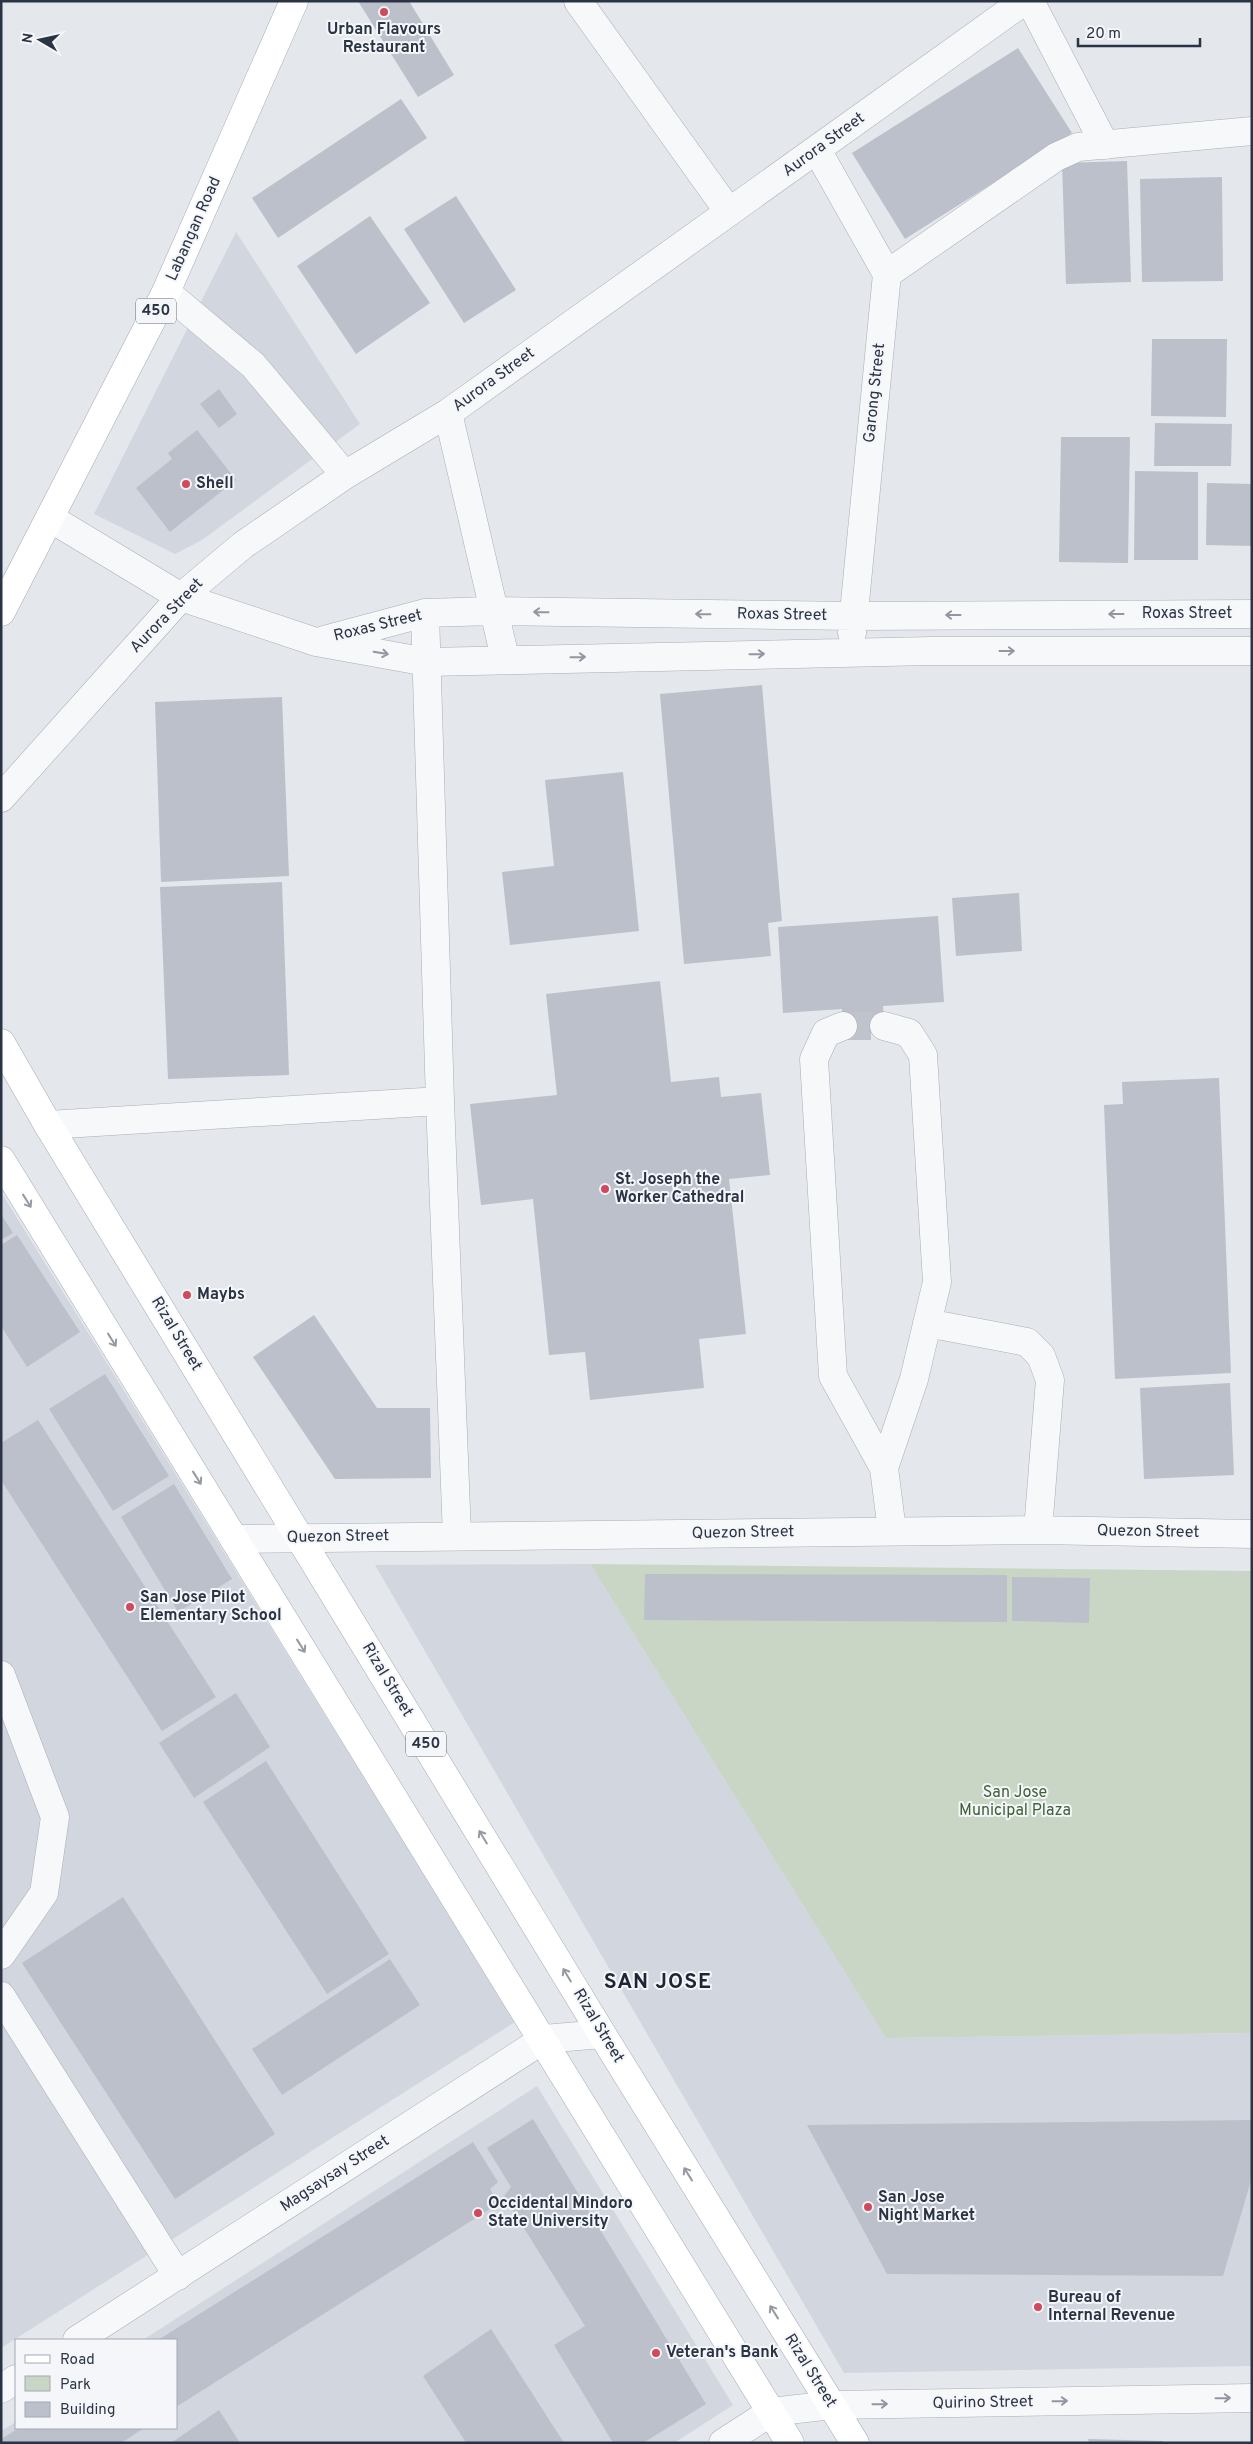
<svg xmlns="http://www.w3.org/2000/svg" width="1253" height="2444" font-family="Overpass,sans-serif">
	<rect width="100%" height="100%" fill="#e4e7ec"/>
	<path fill="#d2d6de" d="M236,232L360,424L202,540L175,554L94,514Z
		M1,1192L515,2022L1,2348Z
		M590,1564L886,2038L1252,2033V2366L844,2373L375,1565Z
		M537,2086L733,2405L674,2443H1V2431L16,2422V2428H176V2340H143Z"/>
	<path fill="#c9d6c5" d="M590,1564L1252,1571V2033L886,2038Z"/>
	<path fill="#bbc0ca" d="M358,1H409L454,75L418,97Z
		M1018,48L1072,133L905,239L852,153Z
		M401,99L427,138L278,238L252,198Z
		M1127,161L1131,282L1066,284L1062,163Z
		M1222,177L1223,281L1142,282L1140,179Z
		M456,196L516,290L464,323L404,229Z
		M370,216L430,303L356,354L297,266Z
		M1152,339H1227L1226,417L1151,416Z
		M219,389L237,414L219,428L200,404Z
		M1155,423L1232,424L1231,466H1154Z
		M197,430L236,480L170,532L136,488L172,459L168,453Z
		M1061,437H1130L1128,563L1059,562Z
		M1135,471L1198,472V560H1134Z
		M1207,483L1252,484V546L1206,545Z
		M762,685L782,921L768,923L771,956L684,964L660,694Z
		M282,697L289,876L161,882L155,702Z
		M623,772L639,931L510,945L502,872L554,866L545,780Z
		M282,882L289,1075L168,1079L160,887Z
		M1019,893L1022,951L956,956L952,898Z
		M938,916L944,1002L883,1006L885,1032L844,1035L842,1009L783,1013L778,927Z
		M660,981L671,1082L719,1077L721,1097L761,1093L770,1175L729,1179L746,1334L699,1339L704,1388L590,1400L585,1352L549,1355L533,1199L481,1205L470,1104L557,1095L546,994Z
		M1219,1078L1231,1373L1115,1379L1104,1105L1123,1104L1122,1082Z
		M1,1214L13,1233L1,1240Z
		M17,1235L80,1332L27,1367L1,1326V1245Z
		M314,1315L377,1408H430L431,1478L335,1479L253,1357Z
		M105,1374L169,1476L113,1511L49,1409Z
		M1230,1383L1234,1475L1144,1479L1140,1388Z
		M38,1420L216,1697L162,1731L1,1480V1443Z
		M174,1484L232,1579L178,1612L121,1517Z
		M645,1574L1007,1575V1622L644,1620Z
		M1012,1577L1090,1578L1089,1623L1012,1621Z
		M236,1693L270,1747L194,1798L159,1743Z
		M266,1761L389,1954L327,1994L203,1802Z
		M123,1897L275,2134L175,2199L22,1963Z
		M390,1959L420,2005L282,2095L252,2049Z
		M533,2119L706,2404L643,2443H613L554,2345L585,2326L504,2196L511,2187L487,2148Z
		M1252,2120V2177L1223,2276L887,2274L807,2125Z
		M473,2142L498,2182L490,2189L498,2204L176,2407V2340H158Z
		M491,2329L564,2443H462L465,2441L423,2376Z
		M219,2410L240,2443H171Z
		M19,2428H144L121,2443H1V2439Z
		M1088,2439L1163,2441V2443H1089Z"/>
	<g fill="none" stroke-linecap="round" stroke-linejoin="round">
		<path stroke="#bfc3cb" stroke-width="28" stroke-dasharray="28 14" stroke-linecap="butt" d="M843,1026H884"/>
		<defs>
			<path id="minor" d="M578,1L729,212
				M1030,1L1105,145
				M817,150L887,274L852,633
				M887,274L1056,157L1078,147L1252,131
				M166,292L253,365L345,475
				M448,413L505,658
				M50,518L181,597L316,642L427,662L931,651H1252
				M425,613L440,1101L457,1536
				M324,640L425,613L494,611L854,616L1252,614
				M1,798L181,597L243,545L345,475L448,413L1024,1
				M843,1026L826,1033L814,1059L833,1376L884,1468L892,1531
				M48,1125L440,1101
				M927,1323L1027,1342L1041,1356L1050,1380L1038,1530
				M884,1468L914,1379L937,1282L923,1055L909,1033L884,1026
				M234,1539L1038,1530L1252,1534
				M1,1675L55,1817L44,1893L1,1955
				M1,1996L178,2276
				M77,2340L544,2039L602,2034
				M1,2389L16,2379
				M723,2443L771,2412L832,2405L1252,2398"/>
			<path id="major" d="M1,612L166,292L294,1
				M1,1043L48,1125L602,2034L855,2443
				M1,1160L790,2443"/>
		</defs>
		<use href="#minor" stroke="#a9aeb7" stroke-width="29"/>
		<use href="#major" stroke="#a3abb8" stroke-width="29"/>
		<use href="#minor" stroke="#f7f8fa" stroke-width="28"/>
		<use href="#major" stroke="#fff" stroke-width="28"/>
	</g>
	<defs><path id="oneway-shaft" d="M-6 0H5M1.5-3L5.5 0L1.5 3" fill="none" stroke-width="1.6" stroke-linecap="round" stroke-linejoin="round" transform="scale(1.25)"/></defs>
	<g stroke="#9196a0">
		<use href="#oneway-shaft" transform="translate(541 612) rotate(-179)"/>
		<use href="#oneway-shaft" transform="translate(703 614) rotate(-179)"/>
		<use href="#oneway-shaft" transform="translate(1116 614) rotate(180)"/>
		<use href="#oneway-shaft" transform="translate(953 615) rotate(180)"/>
		<use href="#oneway-shaft" transform="translate(1007 651)"/>
		<use href="#oneway-shaft" transform="translate(381 653) rotate(10)"/>
		<use href="#oneway-shaft" transform="translate(757 654) rotate(-1)"/>
		<use href="#oneway-shaft" transform="translate(578 657) rotate(-1)"/>
		<use href="#oneway-shaft" transform="translate(1223 2398) rotate(-1)"/>
		<use href="#oneway-shaft" transform="translate(1060 2401) rotate(-1)"/>
		<use href="#oneway-shaft" transform="translate(880 2404) rotate(-1)"/>
	</g>
	<g stroke="#959aa2">
		<use href="#oneway-shaft" transform="translate(27 1201) rotate(58)"/>
		<use href="#oneway-shaft" transform="translate(112 1340) rotate(58)"/>
		<use href="#oneway-shaft" transform="translate(197 1478) rotate(58)"/>
		<use href="#oneway-shaft" transform="translate(301 1646) rotate(58)"/>
		<use href="#oneway-shaft" transform="translate(483 1837) rotate(-121)"/>
		<use href="#oneway-shaft" transform="translate(567 1975) rotate(-121)"/>
		<use href="#oneway-shaft" transform="translate(688 2174) rotate(-122)"/>
		<use href="#oneway-shaft" transform="translate(774 2312) rotate(-122)"/>
	</g>
	<g fill="#d1495b" stroke="#f4f6f9" stroke-width="2">
		<circle cx="384" cy="12" r="5"/>
		<circle cx="186" cy="484" r="5"/>
		<circle cx="605" cy="1189" r="5"/>
		<circle cx="187" cy="1295" r="5"/>
		<circle cx="130" cy="1607" r="5"/>
		<circle cx="868" cy="2207" r="5"/>
		<circle cx="478" cy="2213" r="5"/>
		<circle cx="1038" cy="2307" r="5"/>
		<circle cx="656" cy="2353" r="5"/>
	</g>
	<g text-anchor="middle" dominant-baseline="central" stroke-width="4" stroke-linejoin="round" paint-order="stroke">
		<g fill="#f4f6f9" stroke="#676e7b" stroke-width="1">
			<rect x="136" y="298.5" width="40" height="25" rx="4"/>
			<rect x="406" y="1731.5" width="40" height="25" rx="4"/>
		</g>
		<g font-size="15" font-weight="bold" fill="#2b3445">
			<text x="156" y="311">450</text>
			<text x="426" y="1744">450</text>
		</g>
		<g font-size="16" font-weight="bold" fill="#2b3445" stroke="#f4f6f9" text-anchor="start">
			<text x="384" y="30" text-anchor="middle">Urban Flavours<tspan x="384" dy="18">Restaurant</tspan></text>
			<text x="196" y="484">Shell</text>
			<text x="615" y="1180">St. Joseph the<tspan x="615" dy="18">Worker Cathedral</tspan></text>
			<text x="197" y="1295">Maybs</text>
			<text x="140" y="1598">San Jose Pilot<tspan x="140" dy="18">Elementary School</tspan></text>
			<text x="878" y="2198">San Jose<tspan x="878" dy="18">Night Market</tspan></text>
			<text x="488" y="2204">Occidental Mindoro<tspan x="488" dy="18">State University</tspan></text>
			<text x="1048" y="2298">Bureau of<tspan x="1048" dy="18">Internal Revenue</tspan></text>
			<text x="666" y="2353">Veteran's Bank</text>
		</g>
		<g font-size="16" fill="#2b3445" stroke="#f4f6f9">
			<text transform="translate(824 145) rotate(-36)">Aurora Street</text>
			<text transform="translate(194 229) rotate(-66)">Labangan Road</text>
			<text transform="translate(494 380) rotate(-36)">Aurora Street</text>
			<text transform="translate(875 393) rotate(-84)">Garong Street</text>
			<text x="1187" y="614">Roxas Street</text>
			<text transform="translate(782 615) rotate(1)">Roxas Street</text>
			<text transform="translate(167 616) rotate(-46)">Aurora Street</text>
			<text transform="translate(378 626) rotate(-14)">Roxas Street</text>
			<text transform="translate(176 1334) rotate(59)">Rizal Street</text>
			<text transform="translate(1148 1532) rotate(1)">Quezon Street</text>
			<text transform="translate(743 1533) rotate(-1)">Quezon Street</text>
			<text transform="translate(338 1537) rotate(-1)">Quezon Street</text>
			<text transform="translate(387 1680) rotate(59)">Rizal Street</text>
			<text transform="translate(598 2026) rotate(59)">Rizal Street</text>
			<text transform="translate(335 2174) rotate(-33)">Magsaysay Street</text>
			<text transform="translate(810 2371) rotate(58)">Rizal Street</text>
			<text transform="translate(983 2403) rotate(-1)">Quirino Street</text>
		</g>
		<g font-size="16" fill="#3f6138" stroke="#f4f6f9">
			<text x="1015" y="1793">San Jose<tspan x="1015" dy="18">Municipal Plaza</tspan></text>
		</g>
		<g font-size="21" font-weight="bold" letter-spacing="1" fill="#1d2536" stroke="#f4f6f9">
			<text x="658" y="1982">SAN JOSE</text>
		</g>
	</g>
	<rect width="1253" height="2444" fill="none" stroke="#2b3445" stroke-width="5"/>
	<rect x="15" y="2339" width="162" height="90" fill="#f4f6f9" stroke="#a4a8b1"/>
	<rect x="25" y="2355" width="25" height="8" fill="#ffffff" stroke="#a4a8b1"/>
	<text x="60" y="2364" font-size="15" fill="#2b3445">Road</text>
	<rect x="25" y="2376" width="25" height="15" fill="#c9d6c5" stroke="#a4a8b1"/>
	<text x="60" y="2389" font-size="15" fill="#2b3445">Park</text>
	<rect x="25" y="2402" width="25" height="15" fill="#bbc0ca" stroke="#a4a8b1"/>
	<text x="60" y="2414" font-size="15" fill="#2b3445">Building</text>
	<g transform="translate(40 40) rotate(279)" stroke="#f4f6f9" stroke-width="4" paint-order="stroke">
	<path d="M0-4L9 19L0 12L-9 19Z" fill="#2b3445"/>
	<text y="-8" font-size="14" font-weight="bold" text-anchor="middle" fill="#2b3445">N</text>
	</g>
	<path d="M1078 38v8h122v-8" fill="none" stroke="#2b3445" stroke-width="2.5"/>
	<text x="1086" y="38" font-size="15" fill="#2b3445" stroke="#f4f6f9" stroke-width="4" paint-order="stroke">20 m</text>
</svg>
